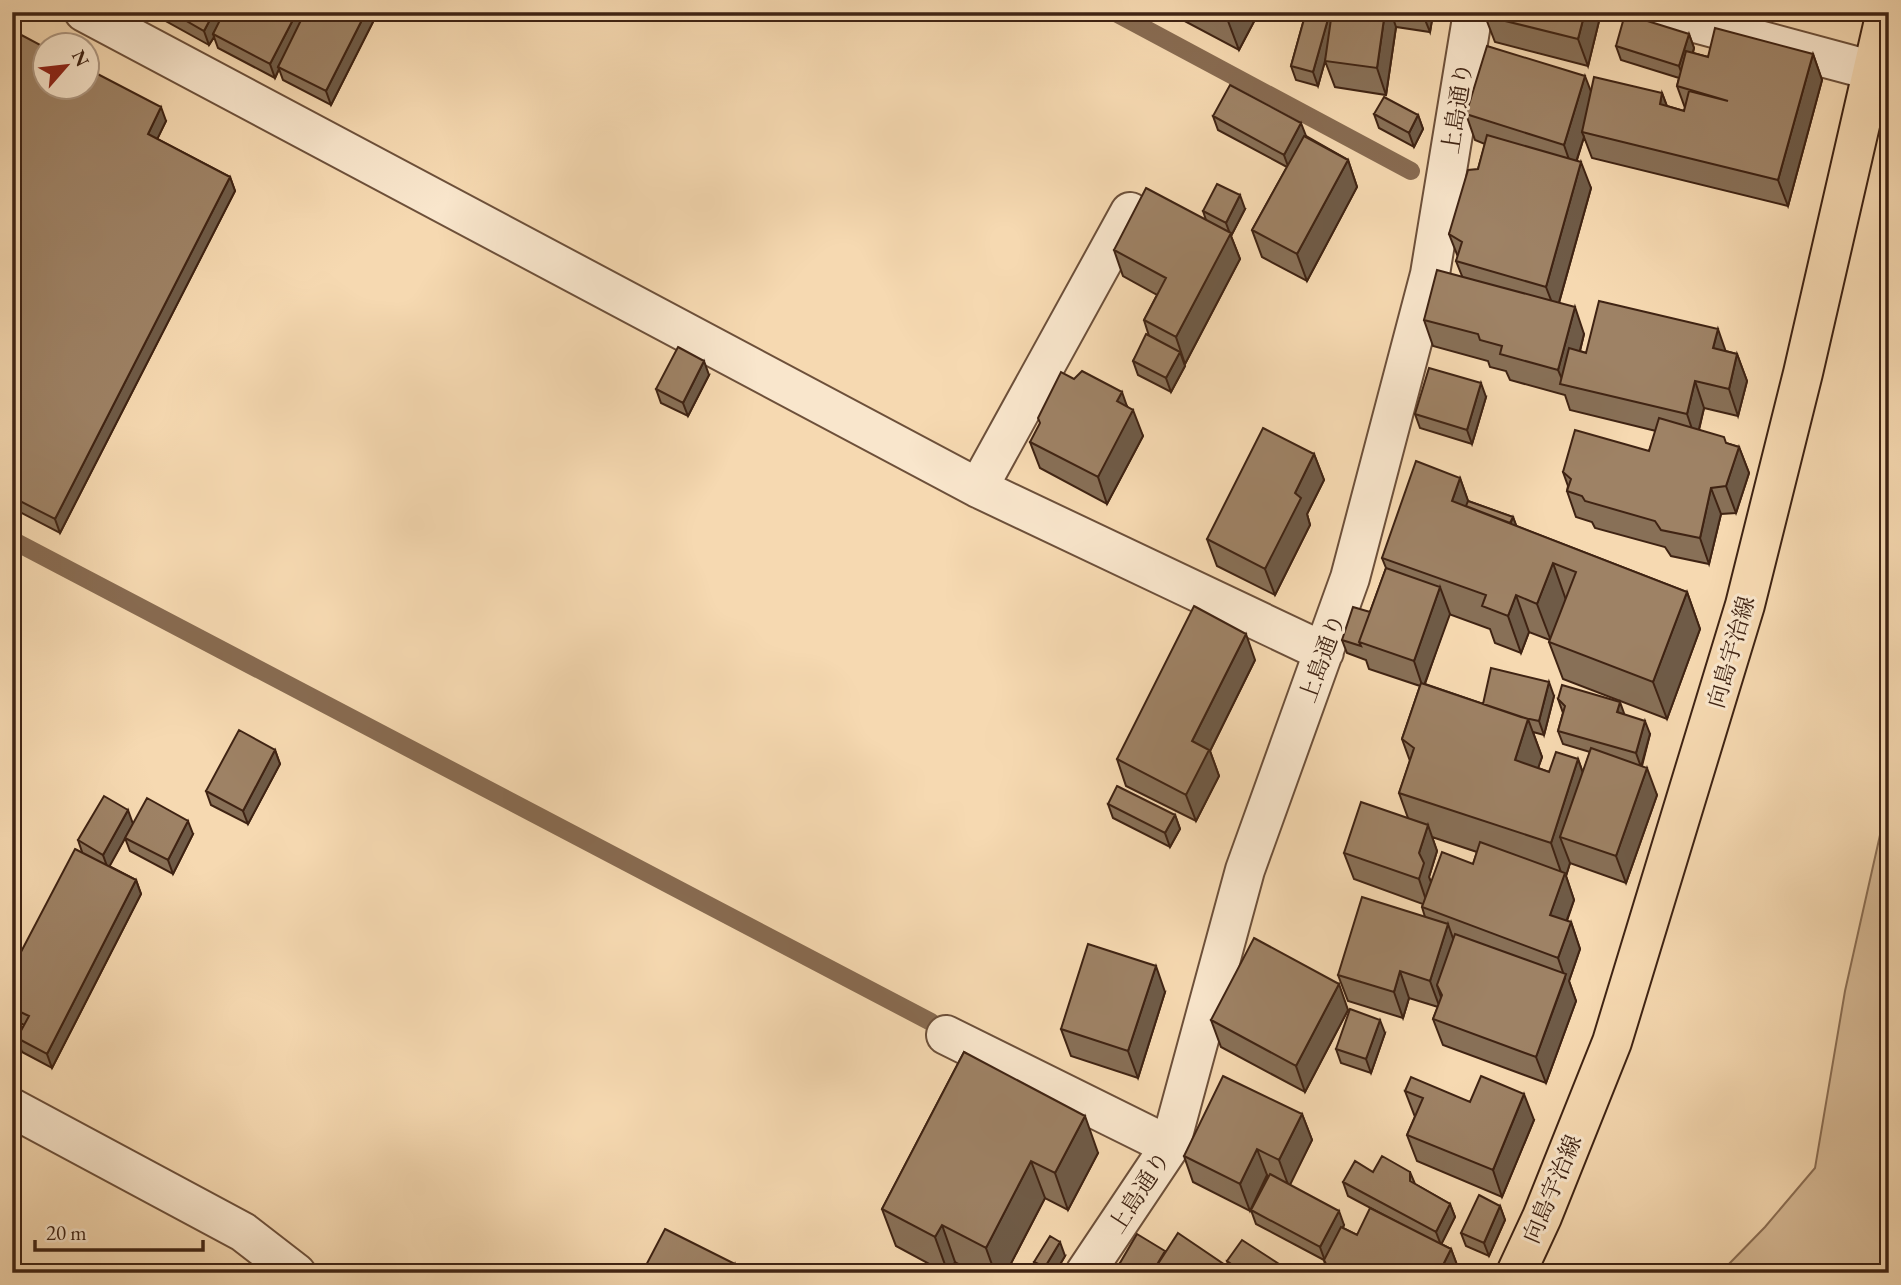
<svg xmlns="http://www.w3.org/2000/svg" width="1901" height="1285" font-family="'EB Garamond','Noto Serif JP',serif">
	<rect width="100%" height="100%" fill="#f6d9b1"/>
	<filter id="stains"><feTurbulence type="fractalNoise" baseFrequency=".00286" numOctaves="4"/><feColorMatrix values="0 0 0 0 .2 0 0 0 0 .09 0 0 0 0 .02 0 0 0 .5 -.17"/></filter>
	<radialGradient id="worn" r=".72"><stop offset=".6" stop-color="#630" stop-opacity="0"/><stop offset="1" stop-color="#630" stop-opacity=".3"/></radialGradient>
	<path fill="#d7ba96" stroke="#8b6e54" stroke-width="2" d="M1889,795V1273H1727V1266L1765,1227L1815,1168L1845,991Z"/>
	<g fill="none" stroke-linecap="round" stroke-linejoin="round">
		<path stroke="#886b51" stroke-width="18" d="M1114,12L1411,171
			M12,540L931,1022"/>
		<defs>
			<path id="minor" d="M84,12L978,488L1324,652
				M1654,12L1874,71
				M978,488L1130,212
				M946,1035L1170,1146
				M12,1108L243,1232L296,1273
				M1085,1273L1170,1146L1245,870L1350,578L1430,274L1473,12"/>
			<path id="major" d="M1516,1273L1542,1217L1612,1042L1745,605L1803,373L1886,12"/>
		</defs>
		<use href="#minor" stroke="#6d503a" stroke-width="42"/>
		<use href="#major" stroke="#3f2313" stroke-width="42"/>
		<use href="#minor" stroke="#f9e6cc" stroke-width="38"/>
		<use href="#major" stroke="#f6d9b1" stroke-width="38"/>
	</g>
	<path fill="#887057" stroke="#3f2313" stroke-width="2" fill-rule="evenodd" d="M162,12H378L331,105L283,80L279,69L275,78L218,48L214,37L209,45L164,20Z
		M1175,12H1259L1239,50L1177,17Z
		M1306,12H1432L1433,14L1430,32L1396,27L1386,95L1335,87L1325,61L1318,86L1296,80L1291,66Z
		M1601,13L1588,66L1495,42L1485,16Z
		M12,30L166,121L157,139L230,177L235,191L60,533L12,508Z
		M1689,34L1694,48L1693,53L1708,57L1813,54L1822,80L1788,206L1592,158L1584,137L1577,160L1591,188L1559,303L1584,334L1580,351L1586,353L1726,351L1737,354L1747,381L1738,416L1704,408L1699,430L1726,443L1739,447L1749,473L1736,513L1721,514L1709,564L1671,556L1665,547L1595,528L1592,522L1576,517L1567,491L1568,486L1563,472L1649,451L1656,431L1570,410L1565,395L1510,380L1506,371L1490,367L1488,361L1433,346L1424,320L1462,276L1456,261L1458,257L1449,234L1478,169L1485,144L1475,140L1466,114L1591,92L1662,93L1667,106L1684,111L1685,108L1677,86L1679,78L1621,60L1616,46Z
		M1374,114L1418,115L1423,129L1414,147L1379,128Z
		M1213,116L1306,136L1348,160L1357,187L1307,281L1262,257L1252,230L1287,167L1218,130Z
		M1245,209L1231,236L1240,259L1185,364L1183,362L1185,366L1171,392L1138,375L1133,361L1149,336L1144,320L1157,295L1123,276L1114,250L1206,220L1203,211Z
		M709,375L688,416L661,403L656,389Z
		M1486,397L1472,444L1420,428L1415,414Z
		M1127,406L1143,436L1107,504L1040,468L1030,442Z
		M1314,454L1324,480L1307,514L1310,525L1275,595L1217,566L1207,539Z
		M1460,478L1468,501L1513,517L1516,526L1687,592L1700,629L1667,719L1563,679L1549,642L1550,640L1529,632L1521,653L1495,643L1490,629L1449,614L1425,684L1483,704L1554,696L1544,735L1533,732L1542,757L1538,768L1549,772L1578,759L1583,773L1590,752L1563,744L1558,731L1563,713L1558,699L1624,715L1650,734L1642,766L1657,795L1626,883L1570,863L1566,876L1574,900L1567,921L1571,922L1580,949L1569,981L1576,1001L1546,1083L1443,1045L1433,1019L1438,1007L1409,998L1403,1018L1348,1001L1338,975L1425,917L1422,907L1423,904L1354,879L1344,853L1408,818L1399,793L1410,761L1402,739L1420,686L1369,669L1366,660L1347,653L1342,640L1370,612L1386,568L1382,558ZM1432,837L1477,852L1473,864L1431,883L1429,877L1437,851Z
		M1255,660L1210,751L1219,776L1196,821L1126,786L1117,759Z
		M275,750L280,764L248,824L211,805L206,791Z
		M1108,804L1175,815L1180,829L1170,847L1113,818Z
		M133,823L193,834L173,874L130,851L125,838L109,866L136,880L141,894L52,1068L22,1052L17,1038L24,1025L12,1019V969L82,852L78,840Z
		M1165,992L1138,1078L1071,1056L1061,1029Z
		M1348,1010L1305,1092L1221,1047L1211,1020Z
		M1385,1033L1371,1073L1341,1063L1336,1049Z
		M964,1052L1098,1153L1068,1210L1045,1198L1006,1273H975L955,1262L949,1273H946L896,1246L882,1209Z
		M1405,1091L1470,1102L1534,1120L1502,1197L1417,1161L1407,1135L1415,1117Z
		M1302,1114L1312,1140L1289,1185L1344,1225L1343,1228L1357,1235L1397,1222L1348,1196L1343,1182L1373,1172H1410L1415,1184L1450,1204L1455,1217L1441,1244L1451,1249L1460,1273H1327L1324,1260L1256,1224L1251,1210L1268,1176L1267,1175L1250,1211L1193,1182L1184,1156Z
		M1500,1206L1505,1220L1489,1256L1466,1246L1461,1233Z
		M1165,1251L1166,1252L1229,1267L1227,1261L1293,1273H1123L1120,1263Z
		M1065,1256L1055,1273H1039L1034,1262Z"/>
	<path fill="#6f5b47" stroke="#3f2313" stroke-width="2" d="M214,12H227L213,34L214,37L209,45L204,31Z
		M297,12H310L278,67L279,69L275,78L270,64Z
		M366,12H378L331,105L326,91Z
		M1226,12H1259L1239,50L1225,13Z
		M1330,12H1337L1338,15L1318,86L1313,72Z
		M1385,12H1391L1396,27L1386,95L1377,68Z
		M1422,12H1432L1433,14L1430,32Z
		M1585,12H1601V13L1588,66L1578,39Z
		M1689,34L1694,48L1684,80L1679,66Z
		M1813,54L1822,80L1788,206L1778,180Z
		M1585,76L1595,102L1582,132L1584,137L1573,171L1564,145Z
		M1662,93L1672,120L1660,104Z
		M161,107L166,121L153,148L148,134Z
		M1418,115L1423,129L1414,147L1409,133Z
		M1301,123L1306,136L1289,169L1284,155Z
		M1348,160L1357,187L1307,281L1297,254Z
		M1581,162L1591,188L1556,313L1546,287Z
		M230,177L235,191L60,533L55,519Z
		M1240,195L1245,209L1231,236L1240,259L1185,364L1176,337L1230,234L1226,223Z
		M1575,307L1584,334L1571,386L1564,384L1558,370Z
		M1718,329L1727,355L1713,348Z
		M1180,352L1185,366L1171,392L1166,378Z
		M1737,354L1747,381L1738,416L1729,389Z
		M704,361L709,375L688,416L683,403Z
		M1695,381L1704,408L1696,441L1687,414Z
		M1481,383L1486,397L1472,444L1467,430Z
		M1122,392L1130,415L1133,410L1143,436L1107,504L1098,477L1117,401Z
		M1739,447L1749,473L1736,513L1726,486Z
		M1314,454L1324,480L1307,514L1310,525L1275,595L1265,569L1295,493Z
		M1460,478L1473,515L1452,501Z
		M1711,488L1721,514L1709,564L1700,538Z
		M1513,517L1518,530L1505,539Z
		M1553,563L1566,600L1551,641L1537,604Z
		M1440,587L1450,614L1423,688L1414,661Z
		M1687,592L1700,629L1667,719L1653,682Z
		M1516,595L1529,632L1521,653L1508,616Z
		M1246,634L1255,660L1210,751L1219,776L1196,821L1186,795L1192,741Z
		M1549,682L1554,696L1544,735L1539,721Z
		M1620,702L1625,716L1617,712Z
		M1528,719L1542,757L1528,797L1515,760Z
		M1645,721L1650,734L1641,767L1636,753Z
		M275,750L280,764L248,824L243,811Z
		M1578,759L1591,796L1560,837L1570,863L1566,876L1574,900L1559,941L1550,915L1563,878L1551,843Z
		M1647,768L1657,795L1626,883L1616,856Z
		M128,810L133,824L108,869L103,855Z
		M1175,815L1180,829L1170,847L1165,833Z
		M188,821L193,834L173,874L168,860Z
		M1428,825L1437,851L1429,877L1434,890L1428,906L1419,879V853Z
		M136,880L141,894L52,1068L47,1054Z
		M1571,922L1580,949L1569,981L1576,1001L1546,1083L1536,1057L1565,978L1558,958Z
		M1448,924L1457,950L1437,985L1442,1000L1440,1008L1430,981Z
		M1156,966L1165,992L1138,1078L1128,1051Z
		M1400,971L1409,998L1403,1018L1394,992Z
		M1339,984L1348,1010L1305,1092L1296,1066Z
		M1380,1020L1385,1033L1371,1073L1366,1059Z
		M1524,1094L1534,1120L1502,1197L1493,1170Z
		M1302,1114L1312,1140L1289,1187L1279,1160Z
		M1085,1116L1098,1153L1068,1210L1055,1173Z
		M1257,1149L1267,1175L1250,1211L1240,1184Z
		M1031,1161L1045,1198L1006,1273H995L986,1248Z
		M1450,1204L1455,1217L1441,1245L1436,1232Z
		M1500,1206L1505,1220L1489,1256L1484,1243Z
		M1339,1211L1344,1225L1325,1261L1320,1247Z
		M942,1225L955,1262L949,1273H948L935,1237Z
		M1060,1242L1065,1256L1055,1273H1047L1045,1267Z
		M1451,1249L1460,1273H1439Z
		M735,1264L738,1273H731Z"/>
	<path fill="#9e8265" stroke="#3f2313" stroke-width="2" d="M171,12H214L204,31Z
		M224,12H297L270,64L213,34Z
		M305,12H366L326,91L278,67Z
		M1306,12H1330L1313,72L1291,66Z
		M1332,12H1385L1377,68L1325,61Z
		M1486,12H1585L1578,39L1485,16Z
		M1625,14L1689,34L1679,66L1616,46Z
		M1715,28L1813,54L1778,180L1582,132L1594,77L1662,93L1660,104L1684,111L1689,91L1728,101L1677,86L1686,51L1708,57Z
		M12,30L46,48V88H88V69L161,107L148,134L230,177L55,519L12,497Z
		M1487,46L1585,76L1564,145L1466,114Z
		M1230,85L1301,123L1284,155L1213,116Z
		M1384,97L1418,115L1409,133L1374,114Z
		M1487,135L1581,162L1546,287L1456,261L1462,242L1449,234L1468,170L1478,169Z
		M1304,136L1348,160L1297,254L1252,230Z
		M1217,184L1240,195L1226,223L1203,211Z
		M1146,188L1231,233L1176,337L1144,320L1166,278L1114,250Z
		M1437,270L1575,307L1558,370L1500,354L1502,346L1480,340L1478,334L1424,320Z
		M1599,301L1718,329L1713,348L1737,354L1729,389L1695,381L1687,414L1560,384L1569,348L1586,353Z
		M1146,334L1180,352L1166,378L1133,361Z
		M678,347L704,361L683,403L656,389Z
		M1429,368L1481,383L1467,430L1415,414Z
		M1082,371L1122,392L1117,401L1133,410L1098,477L1030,442L1040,423L1038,418L1061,372L1074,379Z
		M1659,418L1724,437L1726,443L1739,447L1726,486L1711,488L1700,538L1661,530L1655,521L1585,501L1582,496L1567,491L1571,479L1563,472L1575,430L1649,451Z
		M1263,428L1314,454L1295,493L1301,498L1265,569L1207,539Z
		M1416,461L1460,478L1452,501L1687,592L1653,682L1549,642L1576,572L1553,563L1537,604L1516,595L1508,616L1482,606L1486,595L1382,558Z
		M1468,501L1513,517L1510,523L1466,506Z
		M1386,568L1440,587L1414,661L1359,642Z
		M1194,606L1246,634L1192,741L1209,750L1186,795L1117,759Z
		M1353,607L1370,612L1359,642L1361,646L1342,640Z
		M1491,668L1549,682L1539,721L1521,717L1483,704Z
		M1421,683L1528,719L1515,760L1549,772L1556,752L1578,759L1551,843L1399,793L1414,748L1402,739Z
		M1562,685L1620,702L1617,712L1645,721L1636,753L1558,731L1565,706L1558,699Z
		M239,730L275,750L243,811L206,791Z
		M1591,748L1647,768L1616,856L1560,837Z
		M1117,786L1175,815L1165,833L1108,804Z
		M104,796L128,810L103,855L78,840Z
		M147,798L188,821L168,860L125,838Z
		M1361,802L1428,825L1419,853L1424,863L1419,879L1344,853Z
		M1480,842L1565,873L1550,915L1571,922L1558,958L1422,907L1442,852L1473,864Z
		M75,849L136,880L47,1054L17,1038L29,1016L12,1008V969Z
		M1362,897L1448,924L1430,981L1400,971L1394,992L1338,975Z
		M1455,934L1566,974L1536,1057L1433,1019L1442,995L1437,985Z
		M1254,938L1339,984L1296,1066L1211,1020Z
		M1088,944L1156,966L1128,1051L1061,1029Z
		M1350,1009L1380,1020L1366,1059L1336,1049Z
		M964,1052L1085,1116L1055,1173L1031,1161L986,1248L942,1225L935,1237L882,1209Z
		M1223,1076L1302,1114L1279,1160L1257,1149L1240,1184L1184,1156Z
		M1481,1076L1524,1094L1493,1170L1407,1135L1423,1098L1405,1091L1411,1077L1470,1102Z
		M1382,1156L1410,1172V1181L1450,1204L1436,1232L1343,1182L1355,1161L1373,1172Z
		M1270,1174L1339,1211L1320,1247L1251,1210Z
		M1479,1195L1500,1206L1484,1243L1461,1233Z
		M1370,1208L1451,1249L1439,1273H1327L1329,1270L1324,1260L1341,1227L1357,1235Z
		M665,1229L735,1264L731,1273H642Z
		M1178,1233L1237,1273H1152Z
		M1137,1234L1165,1251L1152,1273H1136L1120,1263Z
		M1050,1236L1060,1242L1045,1267L1034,1262Z
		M1242,1240L1293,1273H1244L1227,1261Z"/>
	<g text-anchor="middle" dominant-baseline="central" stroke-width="6" stroke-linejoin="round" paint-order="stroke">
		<g font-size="23" fill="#3f2313" stroke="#f9e6cc">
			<text transform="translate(1457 108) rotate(-81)">上島通り</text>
			<text transform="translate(1731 652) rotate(-74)">向島宇治線</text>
			<text transform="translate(1322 658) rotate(-70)">上島通り</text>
			<text transform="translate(1552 1189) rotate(-67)">向島宇治線</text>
			<text transform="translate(1139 1192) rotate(-57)">上島通り</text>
		</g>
	</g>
	<rect width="1901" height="1285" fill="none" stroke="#f6d9b1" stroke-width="42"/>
	<rect x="14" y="14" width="1873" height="1257" fill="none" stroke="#3f2313" stroke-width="3.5"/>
	<rect x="21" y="21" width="1859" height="1243" fill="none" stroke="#3f2313" stroke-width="2"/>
	<g transform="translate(66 66) rotate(62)"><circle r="33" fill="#f9e6cc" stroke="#af9882" stroke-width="2"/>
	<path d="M0-5L12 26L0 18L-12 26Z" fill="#8f2418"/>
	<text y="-10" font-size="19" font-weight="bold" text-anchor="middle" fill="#3f2313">N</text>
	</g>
	<path d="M35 1240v10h168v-10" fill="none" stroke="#3f2313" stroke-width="3.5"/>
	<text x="46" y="1240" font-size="21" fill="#3f2313" stroke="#f9e6cc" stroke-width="5" paint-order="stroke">20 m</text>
	<rect width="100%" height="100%" filter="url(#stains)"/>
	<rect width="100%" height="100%" fill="url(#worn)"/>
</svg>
